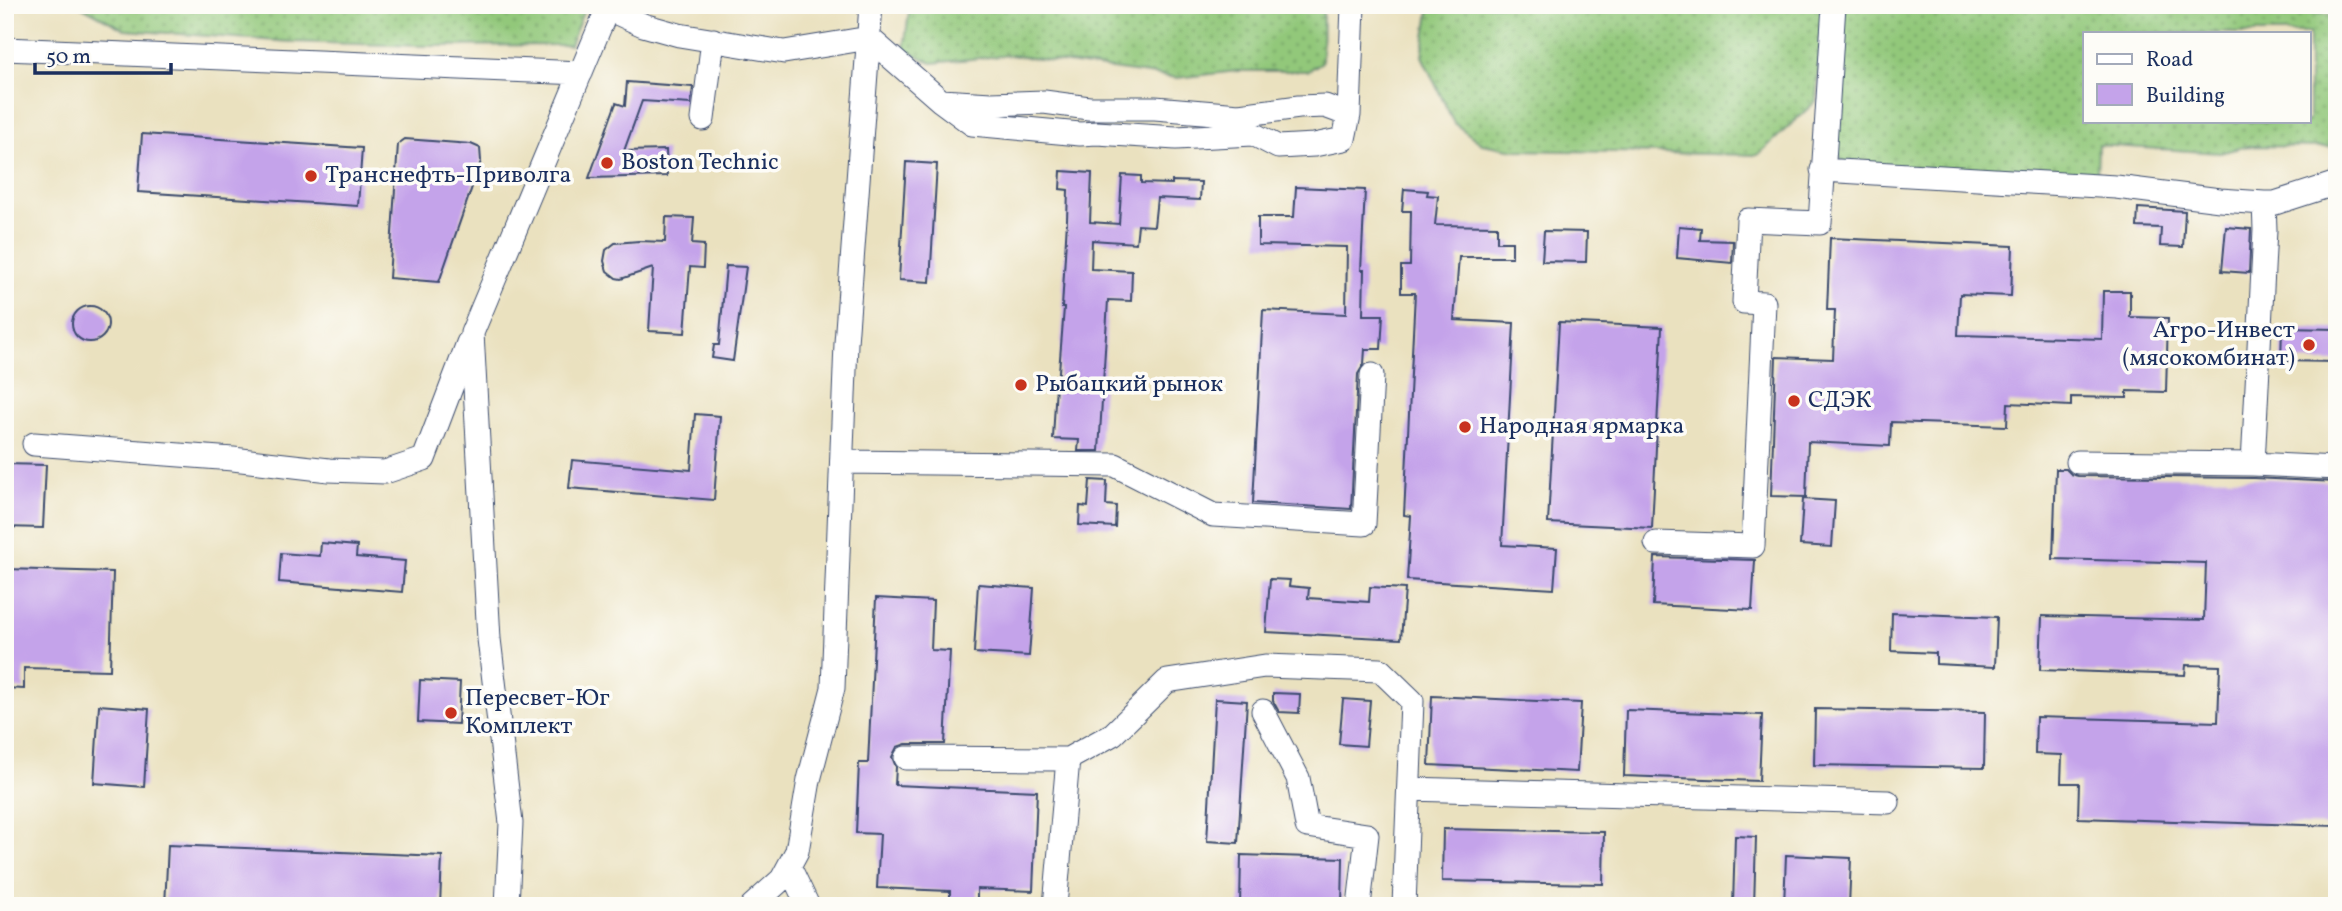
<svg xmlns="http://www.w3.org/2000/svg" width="2342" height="911" font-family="Vollkorn,serif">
	<defs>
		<pattern id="grass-dots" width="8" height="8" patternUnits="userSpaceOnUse" patternTransform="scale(1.75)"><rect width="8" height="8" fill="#92c87a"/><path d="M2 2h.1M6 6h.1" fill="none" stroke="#76a367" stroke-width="1.8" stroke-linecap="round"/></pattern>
	</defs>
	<rect width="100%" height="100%" fill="#fdfcf7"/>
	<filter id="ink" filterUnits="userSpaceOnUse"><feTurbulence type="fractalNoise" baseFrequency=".0143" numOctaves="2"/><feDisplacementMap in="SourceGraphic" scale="14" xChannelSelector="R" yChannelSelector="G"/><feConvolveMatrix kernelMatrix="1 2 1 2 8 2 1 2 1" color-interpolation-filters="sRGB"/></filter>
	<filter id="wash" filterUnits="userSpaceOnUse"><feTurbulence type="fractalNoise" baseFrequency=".00686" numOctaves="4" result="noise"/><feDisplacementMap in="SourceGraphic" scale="28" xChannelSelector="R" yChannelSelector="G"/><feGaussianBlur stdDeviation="1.57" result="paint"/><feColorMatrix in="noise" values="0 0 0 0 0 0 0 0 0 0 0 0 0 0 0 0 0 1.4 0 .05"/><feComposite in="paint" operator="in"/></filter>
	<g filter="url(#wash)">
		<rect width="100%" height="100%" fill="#eae1bf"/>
		<path fill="url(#grass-dots)" stroke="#567c6c" stroke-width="2" fill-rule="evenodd" d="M79,5H586L570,45L422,46L292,42L125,30Z
			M910,5H1323L1322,62L1308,71H1237L1177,78L1010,55L932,63L904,49Z
			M1430,5H1823L1816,101L1758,155L1515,150L1482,144L1454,123L1422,56Z
			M1845,5H2206L2337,15V142L2329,147L2248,146L2220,153L2098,145L2097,177L1845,164L1833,147ZM2085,33H2309V121H2085Z"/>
		<g id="blocks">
			<path fill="#c4a3ea" d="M627,82L693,87L691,104L642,101L624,151L666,150L667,176L589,178L616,103L625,106Z
				M142,134L362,148L358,206L138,192Z
				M405,139L471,144L480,148L481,161L439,282L389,278L398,144Z
				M906,162L937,164L930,282L899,280Z
				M1061,171L1092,173L1090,222L1119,224L1122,175L1141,176V183L1172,184V181L1201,182L1200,200L1157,198L1154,226L1138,225L1136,243L1092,240L1091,269L1132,271L1131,301L1108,300L1099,451H1078L1079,440L1053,439L1056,384H1058L1064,308H1062L1067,220L1068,190L1060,189Z
				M1296,187L1365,190L1361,270H1364L1363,315H1383L1381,349H1365L1364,364L1358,374L1351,509L1253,503L1263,310L1346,314L1347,247L1258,245V217H1294Z
				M1404,189L1428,191L1427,195L1438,196L1435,225L1497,226V242H1512V257H1459L1454,320L1514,323L1502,545L1557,548L1554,589L1407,580L1411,516L1404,515L1415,293H1401V266H1410L1411,211H1402Z
				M2138,208L2185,211L2183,247L2160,246L2161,228L2137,227Z
				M666,217L694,218L692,244L704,245L703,268L690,267L685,333L649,331L653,268L621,279L616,278L607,271L604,261L606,250L615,243L639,241L665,242Z
				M1679,226L1701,228L1700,240L1733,241L1732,263L1677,258Z
				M2226,227L2251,229L2249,273L2222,271Z
				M1544,231L1587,232L1586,262L1542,261Z
				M1830,238L2013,246L2011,296L1960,294L1958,335L2102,339L2103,291H2130V317L2168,318L2166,392L2127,391V398L2071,397V406L2008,403L2007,426L1891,422L1890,446L1808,442L1806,497L1771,496L1776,357L1833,359L1835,310H1827Z
				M726,266L746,267L733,361L712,358L714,345H719Z
				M72 324a18 18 0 1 1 36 0a18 18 0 1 1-36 0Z
				M1559,322L1662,327L1652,528L1548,523Z
				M2282,328L2337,329V362L2281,361Z
				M695,414L720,416L714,500L569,488L572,460L691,470Z
				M5,464L46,465L43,528L5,527Z
				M2056,469H2066L2071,474L2078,476L2253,478L2337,482V826L2078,818L2079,783H2061L2062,755L2035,754L2036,717L2218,722L2220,666L2186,665L2185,675L2040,670L2042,616L2204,620L2206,563L2053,559Z
				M1090,480L1107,481L1106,505L1116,506L1115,527L1079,525L1080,506L1088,507Z
				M1803,499L1835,501L1832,547L1800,545Z
				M321,543L357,546L356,557L405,561L402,592L279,582L281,553L320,556Z
				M1655,557L1755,560L1752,610L1653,605Z
				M5,569L113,572L110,670L24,668V689L5,688Z
				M1270,579L1290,580L1289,586L1309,588L1308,598L1369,602L1370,587L1405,589L1401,639L1266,632Z
				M978,584L1034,588L1029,656L974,653Z
				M876,598L933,601L931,650L950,651L945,744H906L897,747L892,757L896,767L895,785L1037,791L1033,891L977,889V902L950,901V891L877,888L880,834L856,833L859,763H868Z
				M1892,613L1997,617L1995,667L1936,664V653L1891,651Z
				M420,680L460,682L458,724L418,722Z
				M1273,693L1300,694L1299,713L1279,712L1273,701Z
				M1432,696L1581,703L1577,772L1429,765Z
				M1215,699L1247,701L1238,843L1207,841Z
				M1343,699L1370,701L1366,746L1339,744Z
				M99,705L149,709L144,787L94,783Z
				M1815,709L1985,712L1984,768L1814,765Z
				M1626,710L1762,715L1759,781L1624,776Z
				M1443,829L1604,832L1603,884L1442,881Z
				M1735,836L1756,837L1754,906H1733Z
				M168,845L442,856L440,906H165Z
				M1241,855L1343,858L1342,906H1240Z
				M1786,855L1851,858L1849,906H1784Z"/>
		</g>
	</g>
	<g filter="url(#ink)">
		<use href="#blocks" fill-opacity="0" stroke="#3a4a6d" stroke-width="2"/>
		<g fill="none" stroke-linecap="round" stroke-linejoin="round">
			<defs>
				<path id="minor" d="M608,9L643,25L679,35L784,52L869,38L941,101L972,124L1080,134L1097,133L1176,138L1253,134L1278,147L1314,145L1344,139L1349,115L1325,106L1299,107L1239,115L1155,108H1089L1044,102L991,104L941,101
					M5,49L581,73
					M1349,115L1353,5
					M703,119L713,40
					M1822,170L2116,187L2220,200L2264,203H2275L2337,183
					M34,444L233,459L329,470L385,472L424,459L468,343
					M842,462L1115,465L1213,515L1364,524L1372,375
					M2078,462L2253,464L2265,230L2264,203
					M2253,464L2337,468
					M1656,543L1753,546L1764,303L1744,302L1748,220L1820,223L1834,5
					M1263,711L1298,778L1307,826L1367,835L1359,906
					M906,758L1068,759L1055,906
					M1068,759L1113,734L1167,681L1265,666L1380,670L1412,701L1404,906
					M1409,789L1888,802
					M789,866L808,906
					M507,906L511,823L489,639L472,333L609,5
					M752,906L782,879L797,851L809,780L833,688L846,343L871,5"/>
			</defs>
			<use href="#minor" stroke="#3a4a6d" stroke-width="25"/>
			<use href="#minor" stroke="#fff" stroke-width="23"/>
		</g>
	</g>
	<g fill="#c8321e" stroke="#fdfcf7" stroke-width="2.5">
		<circle cx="607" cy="163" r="7"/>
		<circle cx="311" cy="176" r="7"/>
		<circle cx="2309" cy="345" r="7"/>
		<circle cx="1021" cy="385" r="7"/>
		<circle cx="1794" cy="401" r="7"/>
		<circle cx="1465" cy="427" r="7"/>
		<circle cx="451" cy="713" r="7"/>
	</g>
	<g text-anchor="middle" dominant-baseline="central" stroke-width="7" stroke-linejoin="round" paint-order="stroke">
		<g font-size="24" fill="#1b2f5e" stroke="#fdfcf7" text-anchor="start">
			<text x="621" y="163">Boston Technic</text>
			<text x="325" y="176">Транснефть-Приволга</text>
			<text x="2295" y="331" text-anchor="end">Агро-Инвест<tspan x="2295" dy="28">(мясокомбинат)</tspan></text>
			<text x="1035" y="385">Рыбацкий рынок</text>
			<text x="1808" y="401">СДЭК</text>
			<text x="1479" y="427">Народная ярмарка</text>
			<text x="465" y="699">Пересвет-Юг<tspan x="465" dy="28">Комплект</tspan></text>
		</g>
	</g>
	<rect width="2342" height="911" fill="none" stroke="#fdfcf7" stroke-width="28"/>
	<rect x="2083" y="32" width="228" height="91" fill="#fdfcf7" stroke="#a3aaba" stroke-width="2"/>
	<rect x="2097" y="54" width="35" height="10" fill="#ffffff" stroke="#a3aaba" stroke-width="2"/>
	<text x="2146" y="66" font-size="21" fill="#1b2f5e">Road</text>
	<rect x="2097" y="84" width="35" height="21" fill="#c4a3ea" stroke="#a3aaba" stroke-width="2"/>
	<text x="2146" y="102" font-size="21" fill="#1b2f5e">Building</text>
	<path d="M35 63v10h136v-10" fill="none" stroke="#1b2f5e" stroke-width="3.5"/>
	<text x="46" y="63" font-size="21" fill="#1b2f5e" stroke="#fdfcf7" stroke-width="5" paint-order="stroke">50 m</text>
</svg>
